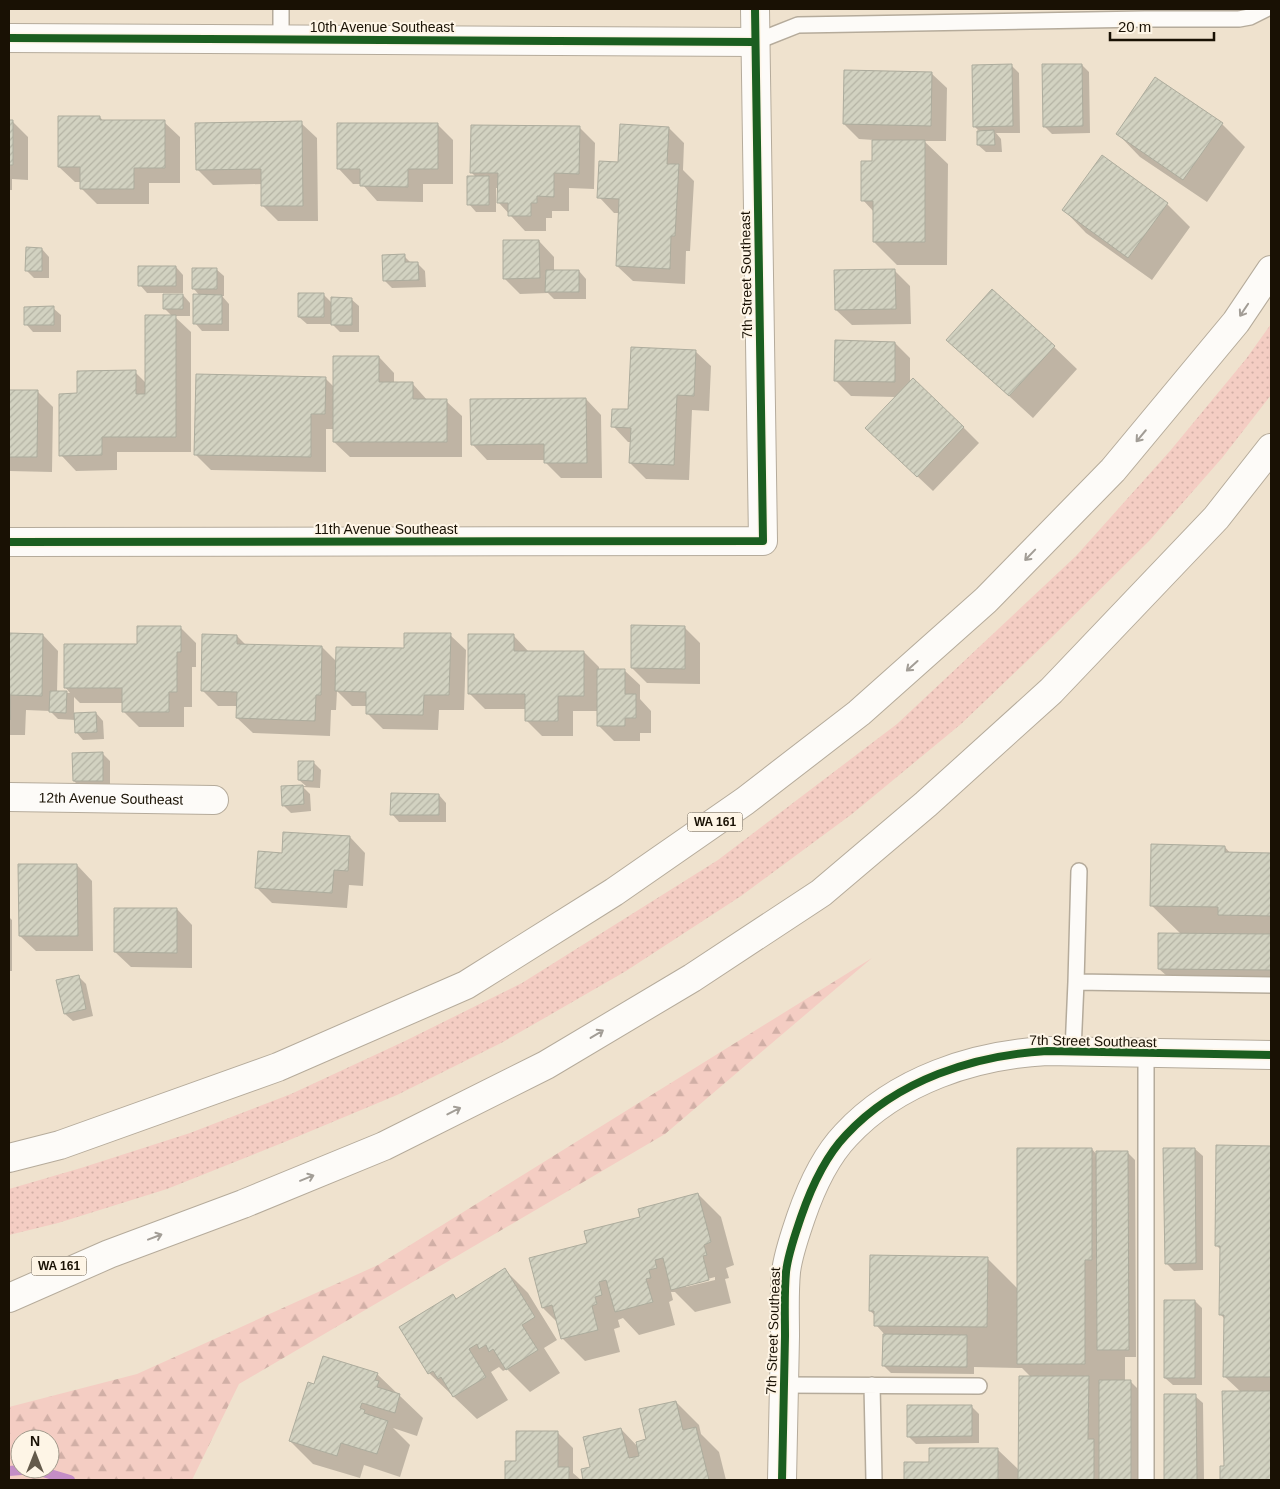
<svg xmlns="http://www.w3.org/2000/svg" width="1280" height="1489" font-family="Helvetica,sans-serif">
	<defs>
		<pattern id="green-dots" width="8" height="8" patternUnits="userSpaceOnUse" patternTransform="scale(1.25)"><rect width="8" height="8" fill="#f4cdc3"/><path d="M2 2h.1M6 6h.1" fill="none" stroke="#d1afa6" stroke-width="1.8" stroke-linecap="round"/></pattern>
		<pattern id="forest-firs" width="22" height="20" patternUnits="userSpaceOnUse" patternTransform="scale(1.25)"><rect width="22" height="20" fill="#f4cdc3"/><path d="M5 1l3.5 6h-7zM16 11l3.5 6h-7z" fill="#d1afa6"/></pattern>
		<pattern id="building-hatch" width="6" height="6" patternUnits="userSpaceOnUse" patternTransform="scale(1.25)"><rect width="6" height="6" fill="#d2d2c1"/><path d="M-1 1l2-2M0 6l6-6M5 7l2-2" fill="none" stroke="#b4b3a4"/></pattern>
	</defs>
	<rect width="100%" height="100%" fill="#efe2ce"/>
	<path fill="url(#green-dots)" d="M1271,324V395L1222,458L1150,540L1051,638L961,724L852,814L741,896L626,971L503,1042L397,1095L287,1141L167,1189L58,1223L9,1235V1189L81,1168L190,1133L291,1094L405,1041L522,983L718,860L897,724L1076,556L1170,451L1246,359Z"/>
	<path fill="url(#forest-firs)" fill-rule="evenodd" d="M872,958L665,1134L239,1384L192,1480H9V1407L137,1374L378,1265ZM20,1439H50V1469H20Z"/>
	<path fill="#0003" fill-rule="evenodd" d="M1011,65L1019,73L1020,133H996L1001,139L1002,152H986L978,145L980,132L974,126Z
		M1082,65L1089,72L1090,133L1052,134L1044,126Z
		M931,73L947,88L946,141H924L948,164L947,265H897L874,242V212L863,200L874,163V140L859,139L844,124Z
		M100,117L104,122H164L180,137V183H149V204H97L81,188V182H75L59,167Z
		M9,121L13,122L28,137V180L12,179V190H9Z
		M301,123L317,138L318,221H278L263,206L262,184L213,185L197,169Z
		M437,124L453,140V184H423V202L377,201L362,184H353L338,168Z
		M1222,124L1245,147L1207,202L1140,157L1118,134Z
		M579,127L595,143L594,189L569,188V211H552V218H546V231H525L499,203V188H496V212H476L469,204L476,177L471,172Z
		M669,128L684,143L683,170L694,181L690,251H686L685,284L633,281L617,266L620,213H614L599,197L619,163Z
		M1102,157L1167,204L1190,227L1152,280L1086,233L1064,210Z
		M539,241L554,257V271H579L586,279V299H554L548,293L520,294L504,278Z
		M42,249L49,257V278H34L27,271Z
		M404,256L412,264H418L425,271L426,287L392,288L384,280Z
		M176,267L183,275V293H147L140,285Z
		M216,269L224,276V296H222L229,304V331H202L195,323L200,296L193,288Z
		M895,271L910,286L911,324L852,325L836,310Z
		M323,294L332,303L351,299L359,306V332H340L332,324H307L299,317Z
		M183,295L190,303V316H174L191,332V452H117V470L76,471L61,455L78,394L135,372L146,383L172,316L164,308Z
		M53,308L61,315V332H33L26,324Z
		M948,340L1054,347L1077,369L1033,418Z
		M895,343L910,358V383L963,427L979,443L933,491L882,443L896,397L851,396L835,380Z
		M695,351L711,366L709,411L692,410L689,480L646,479L630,463L631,442H628L613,426Z
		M379,357L394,373V383H412L428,401H446L462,416V457H350L334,442V429H326V472L211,470L196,455L325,378L334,387Z
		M9,391H37L53,407L52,472L9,471Z
		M586,399L601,415L602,478H561L546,463L545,460H487L472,444Z
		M181,628L196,643V667H192V707H184V727H139L123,711V703H80L74,697V714L96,713L103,721L104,739L83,740L76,732V720L58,719L50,711L26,710L25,735H9V634L43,635L58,651L57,692L70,693L65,687L138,646Z
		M685,628L700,643V684L647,683L632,668Z
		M450,635L466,650L464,710H439L438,730L383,729L367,713V706H352L337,691L336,710H331L330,736L253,733L237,718L238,706H218L202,690L237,636L246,645L322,647L337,662L406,650Z
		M513,635L529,652H584L599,667V670H624L640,685V699L651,711V733H640V741H614L599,726V711H573V736H542L526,720V709H485L470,694Z
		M103,754L110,761V788H81L74,781Z
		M313,762L321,770L320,788L303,787L310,794L311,811L291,813L283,805L282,787L306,786L299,780Z
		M439,795L446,803V822H399L392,814Z
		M350,837L365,853L363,886L349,885L347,908L272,903L256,887L283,854Z
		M1225,847L1231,854H1271V977L1167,976L1159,969L1181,934L1151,905Z
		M77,865L92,881L93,951H36L20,936Z
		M177,909L192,925V968L131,967L115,952Z
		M9,917L12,920V971H9Z
		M78,976L86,984L93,1016L73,1021L65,1014Z
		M1217,1147H1271V1480H1221V1467H1225L1241,1392L1225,1377V1319L1220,1314L1221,1250L1216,1245Z
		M1092,1149L1097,1155L1127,1152L1135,1160L1136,1357H1125V1381H1130L1138,1389V1480H905V1463H930L997,1449L1020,1471L1031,1377L1022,1368L974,1367V1374L891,1373L884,1366L886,1336L876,1325V1316L870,1311L987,1258L1018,1289Z
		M1195,1149L1203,1156V1270L1174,1271L1166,1263Z
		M698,1194L721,1217L734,1265L726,1268L729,1278L725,1279L731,1303L695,1312L675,1292H671L673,1300L669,1302L675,1325L639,1335L623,1318L618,1320L620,1327L614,1329L620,1352L585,1361L562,1338L558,1323L543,1308L589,1244L642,1218ZM715,1277V1280L686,1287V1285Z
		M505,1270L528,1293L557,1340L544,1348L560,1373L530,1392L507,1369L503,1371L499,1367L491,1372L508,1400L477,1419L429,1373L401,1328L453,1295L457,1300Z
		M1195,1301L1202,1308V1385H1173L1165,1378Z
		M377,1374L423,1418L417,1436L393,1428L410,1445L400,1477L364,1465L360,1478L313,1464L290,1441L315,1386Z
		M1165,1396H1195L1203,1403L1204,1480H1165Z
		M676,1402L699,1425L701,1434L719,1452L726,1480H585L582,1470L591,1468L621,1429L638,1447L647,1440Z
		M971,1406L979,1414V1443L916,1444L908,1436Z
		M558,1433L573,1448V1473L581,1480H506V1463H518Z"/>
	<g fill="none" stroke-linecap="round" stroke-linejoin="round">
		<path stroke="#c48dc6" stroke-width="10" d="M9,1471L33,1469L70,1480"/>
	</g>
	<path fill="url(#building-hatch)" stroke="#adac9d" d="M1012,64L1013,126L973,127L972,65Z
		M1042,64H1082L1083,126L1043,127Z
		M844,70L932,72L931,126L843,124Z
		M1155,77L1223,123L1183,180L1116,134Z
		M58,116H100V120H165V168H134V189H80V167H58Z
		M9,120H13V165H9Z
		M302,121L303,206H261V169L196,170L195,123Z
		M337,123H438V169H408V187L360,186V169H337Z
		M620,124L669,127L667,164H679L675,236H671L670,269L616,266L619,199L597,198L599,161L618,162Z
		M471,125L580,126L579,174L554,173V197L537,196V203H531V216H508V203H497L498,173H470Z
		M994,130L995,145H977V131Z
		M872,140H925V242H873V201H861V161H872Z
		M1102,155L1168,203L1128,258L1062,210Z
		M467,176H489V205H467Z
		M503,240H539L540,278L503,279Z
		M26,247L42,248V271H25Z
		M405,254V262H418L419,280L383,281L382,255Z
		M138,266H176V286H138Z
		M192,268H217V289H192Z
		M895,269L896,309L835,310L834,270Z
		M546,270H579V292H545Z
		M992,289L1055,346L1009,396L946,340Z
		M298,293H324V317H298Z
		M163,294H183V309H163Z
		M193,294L222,295V324H193Z
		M331,297L352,298V325H331Z
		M54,306V325H24V307Z
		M145,315H176V437H102V455L59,456V394L77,393V371L136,370V394H145Z
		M835,340L895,342V382L834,381Z
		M631,347L696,350L694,396L677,395L674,465L629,463L631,428L611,427L612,409H628Z
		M333,356H379V382H413V399H447V442H333Z
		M196,374L326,377L325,414H311V457L194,455Z
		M913,378L964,427L917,477L865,428Z
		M9,390H38L37,457H9Z
		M586,398L587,463H544V444L471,445L470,399Z
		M631,625L685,626V669L631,668Z
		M137,626H181V652H177V692H169V712H122V688H64V644H137Z
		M9,633L43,634L42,696L10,695V720Z
		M404,633H451L449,695H424L423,715L366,714V692L335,691L336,647L404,648Z
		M202,634L237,635V644L322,646L321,695H316L315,721L236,718L237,692L201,691Z
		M468,634H514V651H584V696H558V721H525V694H468Z
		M597,669H625V694H636V718H625V726H597Z
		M50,691H67L66,713L49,712Z
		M96,712L97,732L75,733L74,713Z
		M103,752V781H73L72,753Z
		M298,761H314L313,781L298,780Z
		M303,785L304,804L282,806L281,786Z
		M391,793L439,794V815H390Z
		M283,832L350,836L348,871L334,870L332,893L255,888L258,851L282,853Z
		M1151,844L1225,846V852L1271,853V916L1218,915V907L1150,906Z
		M18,864H77L78,936H19Z
		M114,908H177V953L114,952Z
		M1158,933L1271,934V970L1158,969Z
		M79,975L86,1009L64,1014L56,980Z
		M1216,1145L1271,1146V1377H1223L1224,1315H1219L1220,1246H1215Z
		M1017,1148H1092V1260H1085V1364H1017Z
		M1163,1148H1195L1196,1263L1165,1264Z
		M1096,1151H1128L1129,1350H1097Z
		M698,1193L711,1242L704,1245L707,1255L703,1256L709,1280L671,1290L663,1258L655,1260L657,1268L649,1270L651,1278L646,1279L653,1302L615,1312L606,1280L599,1282L602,1295L595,1297L597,1304L592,1306L598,1330L561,1339L552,1305L542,1308L529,1258L587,1243L584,1231L640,1217L638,1209Z
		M870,1255L988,1257L987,1327L874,1326V1311H869Z
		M505,1268L535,1317L522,1325L538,1350L506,1370L493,1349L489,1352L486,1345L479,1349L477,1344L469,1349L486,1377L453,1397L441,1377L438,1379L433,1371L428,1374L399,1327L453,1294L456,1299Z
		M1164,1300H1195V1378H1164Z
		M883,1334L967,1335V1367L882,1366Z
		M323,1356L378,1373L375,1380L379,1381L377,1387L400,1394L395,1413L362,1403L360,1408L365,1410L364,1413L388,1421L377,1454L341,1443L337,1456L289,1441L308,1382L314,1384Z
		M1019,1376H1089L1088,1439H1094V1480H1018Z
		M1099,1380H1131V1480H1099Z
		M1222,1391H1271V1480H1220V1466H1224Z
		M1164,1394H1196L1197,1480H1164Z
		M676,1401L683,1430L696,1427L709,1480H583L581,1469L590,1467L583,1437L621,1428L629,1458L639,1456L636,1442L646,1439L639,1409Z
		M907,1405H972V1436L907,1437Z
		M516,1431H558V1467H569V1480H505V1461H516Z
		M929,1448H998V1480H904V1462H929Z"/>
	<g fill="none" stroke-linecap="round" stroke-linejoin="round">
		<defs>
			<path id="service" d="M281,39V9
				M755,42L798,25L1145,19H1239L1250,17L1266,9
				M1079,871L1076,982L1271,985
				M1073,1051L1076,982
				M784,1385L979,1386
				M872,1385L874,1480
				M1146,1480V1053"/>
			<g id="minor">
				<path d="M9,38L755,42"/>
				<path d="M9,542L763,541L755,9"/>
				<path id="s1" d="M9,797L214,800"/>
				<path d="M782,1480C783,1432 784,1384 785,1336C785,1315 784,1293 786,1272C788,1254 795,1235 801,1217C811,1188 824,1158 846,1135C897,1080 974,1055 1047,1051L1271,1055"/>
			</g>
			<path id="motorway" d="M9,1158L60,1145L278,1067L466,985L614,892L745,801L859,713L986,600L1113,470L1236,322L1271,270
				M9,1298L109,1254L243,1204L384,1146L546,1065L692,978L821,893L926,804L1051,691L1216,518L1271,448"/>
		</defs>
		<use href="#service" stroke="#b5ab9b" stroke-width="18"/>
		<use href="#minor" stroke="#b5ab9b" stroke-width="30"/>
		<use href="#motorway" stroke="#b5ab9b" stroke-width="30"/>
		<use href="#service" stroke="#fdfbf8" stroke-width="15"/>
		<use href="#minor" stroke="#fdfbf8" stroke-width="28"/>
		<use href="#motorway" stroke="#fdfbf8" stroke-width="28"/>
		<defs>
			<path id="cycleway" d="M9,38L755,42
				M9,542L763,541L755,9
				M782,1480C783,1432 784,1384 785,1336C785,1315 784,1293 786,1272C788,1254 795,1235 801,1217C811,1188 824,1158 846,1135C897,1080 974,1055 1047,1051L1271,1055"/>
		</defs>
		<use href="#cycleway" stroke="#fef5e6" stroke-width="11"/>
		<use href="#cycleway" stroke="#1b5e20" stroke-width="8"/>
	</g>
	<defs><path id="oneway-shaft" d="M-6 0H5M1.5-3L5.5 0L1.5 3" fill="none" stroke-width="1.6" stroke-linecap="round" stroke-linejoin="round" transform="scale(1.25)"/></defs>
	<g stroke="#a29d96">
		<use href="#oneway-shaft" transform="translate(1244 310) rotate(124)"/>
		<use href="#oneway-shaft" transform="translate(1141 436) rotate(130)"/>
		<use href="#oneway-shaft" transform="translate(1030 555) rotate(134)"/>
		<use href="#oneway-shaft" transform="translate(912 666) rotate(138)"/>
		<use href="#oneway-shaft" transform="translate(597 1034) rotate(-31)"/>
		<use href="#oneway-shaft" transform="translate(454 1111) rotate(-27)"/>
		<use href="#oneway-shaft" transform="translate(307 1178) rotate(-22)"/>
		<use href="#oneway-shaft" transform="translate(155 1237) rotate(-21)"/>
	</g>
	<g text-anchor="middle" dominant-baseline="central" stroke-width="4" stroke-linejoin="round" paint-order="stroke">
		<g fill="#fef5e6" stroke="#5e5548" stroke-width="1">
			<rect x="687.5" y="812.5" width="55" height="19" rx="4"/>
			<rect x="31.5" y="1256.5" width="55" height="19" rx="4"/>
		</g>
		<g font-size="12" font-weight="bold" fill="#191104">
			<text x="715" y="822">WA 161</text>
			<text x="59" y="1266">WA 161</text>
		</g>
		<g font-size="14" fill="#191104" stroke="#fef5e6">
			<text x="382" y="27">10th Avenue Southeast</text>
			<text transform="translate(746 275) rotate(-91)">7th Street Southeast</text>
			<text x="386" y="529">11th Avenue Southeast</text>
			<text stroke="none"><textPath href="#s1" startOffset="102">12th Avenue Southeast</textPath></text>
			<text transform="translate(1093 1041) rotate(1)">7th Street Southeast</text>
			<text transform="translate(773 1331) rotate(-88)">7th Street Southeast</text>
		</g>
	</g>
	<rect width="1280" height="1489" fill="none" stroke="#191104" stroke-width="20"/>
	<g transform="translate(35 1454)"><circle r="24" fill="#fef5e6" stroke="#a29a8c"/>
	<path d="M0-4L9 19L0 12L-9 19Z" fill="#645a4b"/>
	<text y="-8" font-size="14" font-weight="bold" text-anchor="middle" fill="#191104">N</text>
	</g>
	<path d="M1110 32v8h104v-8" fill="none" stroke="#191104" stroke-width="2.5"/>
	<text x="1118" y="32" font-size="15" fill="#191104" stroke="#fef5e6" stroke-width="4" paint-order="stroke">20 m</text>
</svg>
